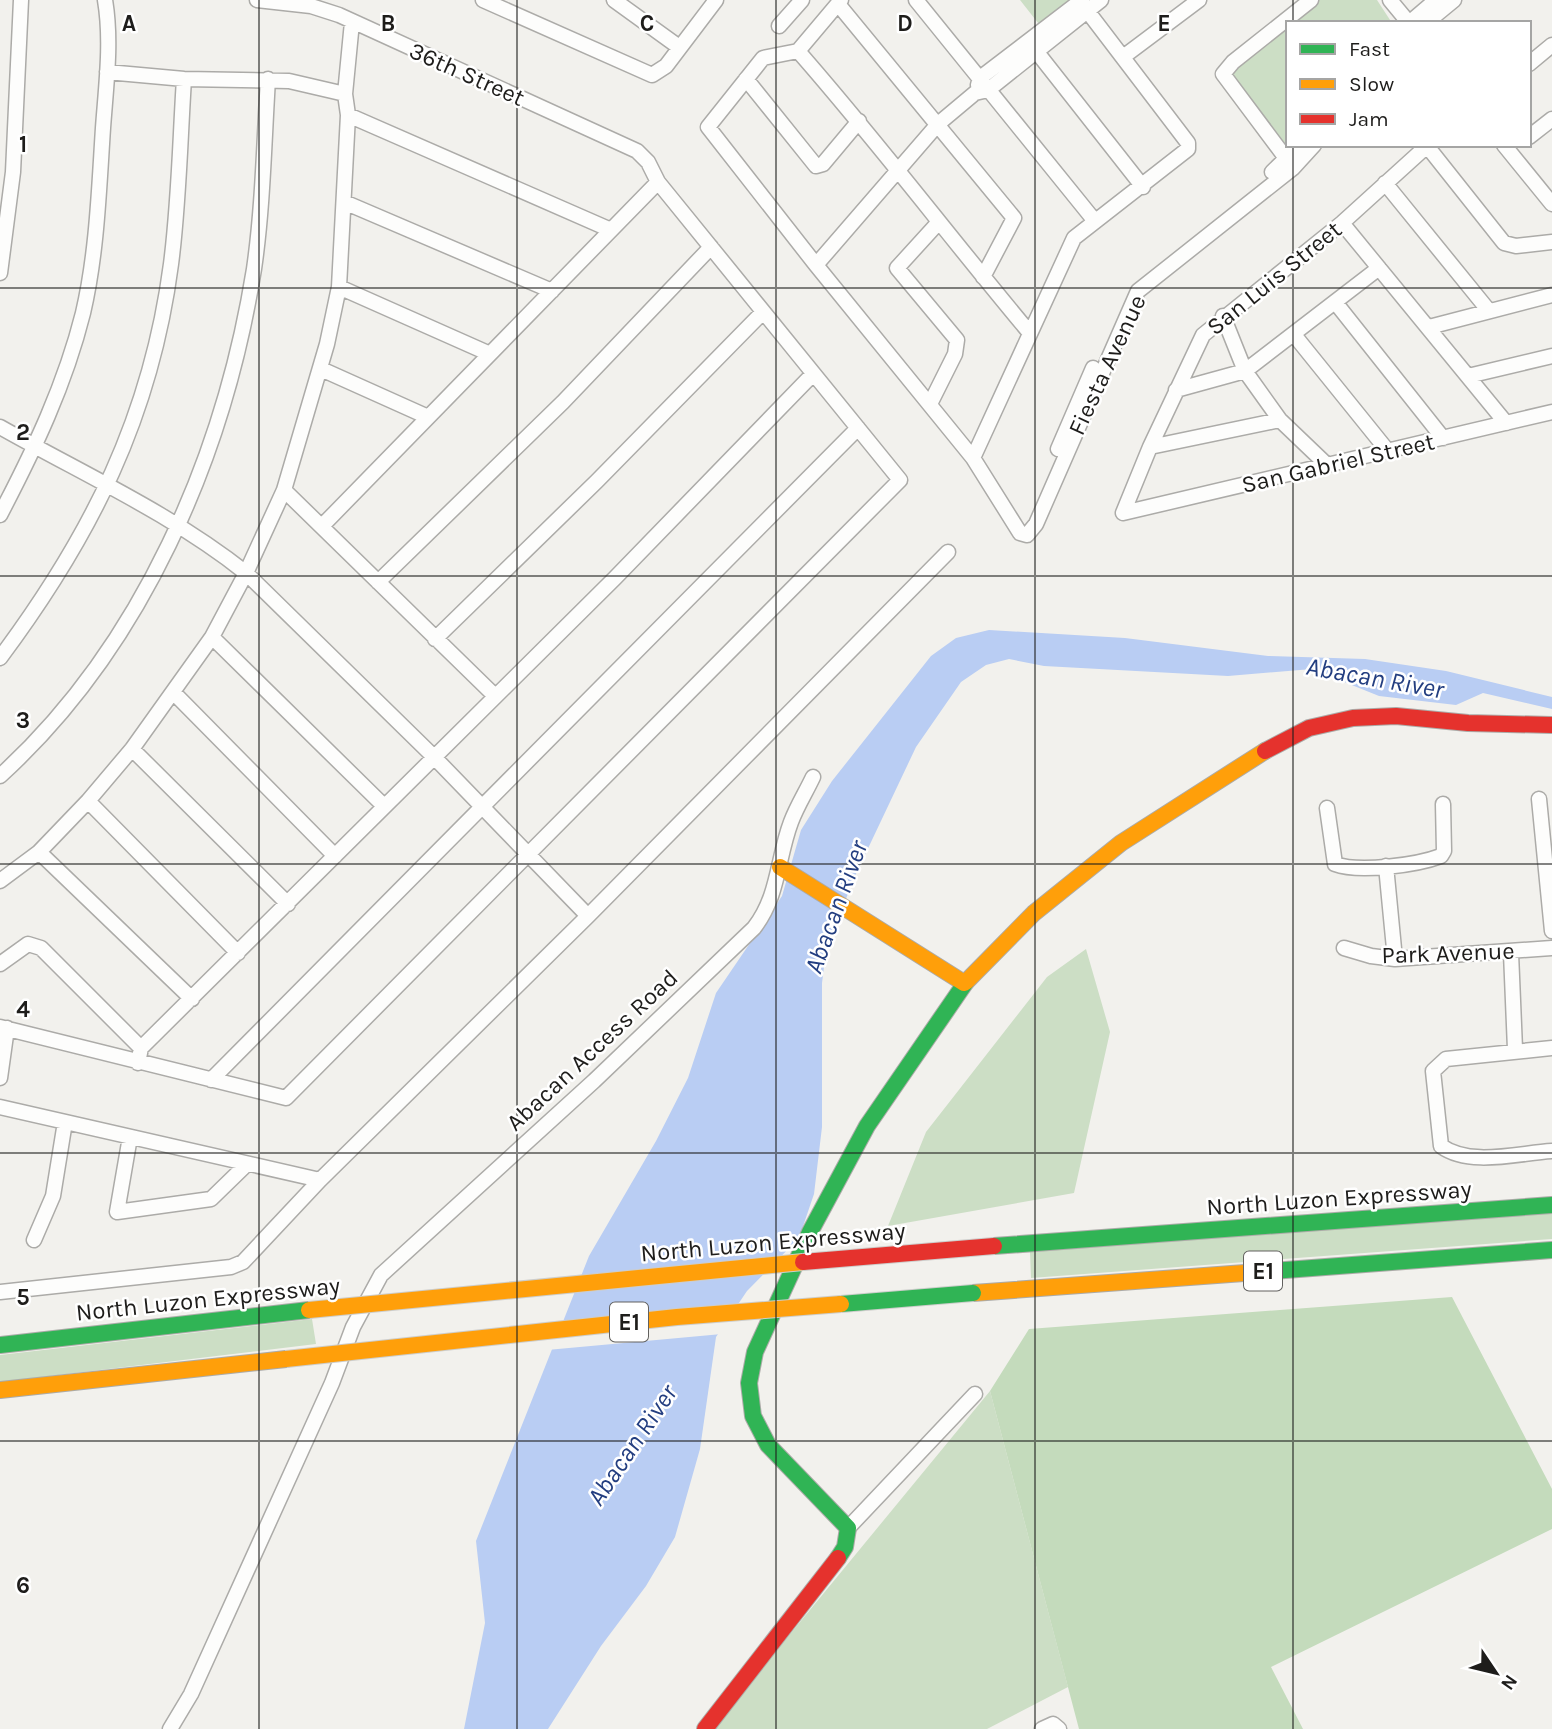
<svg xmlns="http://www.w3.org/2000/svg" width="1552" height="1729" font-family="Karla,sans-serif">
	<rect width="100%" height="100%" fill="#f2f1ed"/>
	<path fill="#ccdec5" d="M1020,0H1068L1072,5L1042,28Z
		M1317,0H1377L1392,23H1289Z
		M1288,24V145H1293L1289,150L1225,75Z
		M1086,949L1110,1032L1074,1193L888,1226L926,1132L1047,977Z
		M1552,1212V1239L1031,1278L1030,1252Z
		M312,1319L316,1344L0,1382V1355Z
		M990,1391L1068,1687L987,1729H712Z"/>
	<path fill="#c4dbbc" d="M1452,1297L1552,1489V1529L1271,1667L1303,1729H1079L990,1391L1029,1329Z"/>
	<path fill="#b9cdf3" d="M989,630L1125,638L1268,656L1365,659L1446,671L1552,697V709L1483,693L1456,705L1379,696L1312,669L1228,676L1044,666L1009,659L986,665L961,682L916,747L854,878L826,951L822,983V1127L814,1194L799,1238L747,1291L716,1337L700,1449L675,1537L646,1586L601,1646L548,1729H464L485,1623L476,1541L589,1256L656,1141L688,1078L716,993L782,896L801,830L832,781L931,656L956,638Z"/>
	<path fill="#f2f1ed" d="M742,1305L722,1334L547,1350L558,1322Z"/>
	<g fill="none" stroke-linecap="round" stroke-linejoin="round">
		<defs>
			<path id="street" d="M483,0L652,75L666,66L716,0
				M614,0L679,47
				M916,0L1094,220
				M1390,0L1409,23
				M838,4L1014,218L983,277
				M1409,23L1436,0
				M1426,23L1454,0
				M779,26L802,0
				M1029,42L1143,187
				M798,51L763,58L708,127L816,265L973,458L1020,533
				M798,51C878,142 951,239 1029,332
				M798,51L841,0
				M1123,57L1199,0
				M1529,64L1552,45
				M107,72L184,79L289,81L345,94
				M746,79L816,166L823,164L859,121
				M978,85L980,78L1082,0
				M348,115L611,230
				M1529,137L1552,119
				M1428,145L1342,223L1203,335L1150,447L1123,513L1552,412
				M1504,145L1552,204
				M1427,146L1504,243L1516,246L1552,242
				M1291,165L1223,74L1233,62L1311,0
				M1272,172L1300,145
				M1385,183L1489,311
				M344,202L552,291
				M1342,223L1506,423
				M816,265L938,124L975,93L988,90L1101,0
				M0,273L13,172L21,0
				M339,287L490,354
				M1335,302L1443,438
				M1223,316L1245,371L1280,420L1326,464
				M1429,327L1552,295
				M1295,336L1387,450
				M321,369L428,417
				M1468,376L1552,356
				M1176,390L1245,371L1379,268
				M930,404L955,354L957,340L897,268L938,223
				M0,427C83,474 172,514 246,573L433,756L588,916
				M1150,447L1280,420
				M1058,449L1093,368
				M973,458L1074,238L1188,149V143L1079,0
				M284,490L494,695
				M0,515C34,450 65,385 83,313C97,253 99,189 103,128C106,86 112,41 105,0
				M322,526L658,182
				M1020,533L1027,535L1036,524L1138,291L1293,168L1314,145
				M378,582L563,402L711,247
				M212,637L384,806
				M435,639L597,481L763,312
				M0,658C91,536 151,417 171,264C179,203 180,140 184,79
				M174,693L335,856
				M132,749L288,904
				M0,776C142,647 224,456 254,269C263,207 264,142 268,79
				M1539,799L1552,931
				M88,801L238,953
				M1327,808L1335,864C1359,873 1417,865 1441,856L1444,851L1443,804
				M39,852L192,999
				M1386,866L1395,959
				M0,881L39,852L88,801L132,749L212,637L246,573L284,490L327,344L339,287L348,115L345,94L352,22
				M1344,948L1371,956L1395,959L1552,948
				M1511,953L1515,1049
				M0,964L28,944L41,948L141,1048
				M0,1027L286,1098L900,480L658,182L648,162L637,151L339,15L311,6L257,0
				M1552,1048L1446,1059L1433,1071L1441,1146C1470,1167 1518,1153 1552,1151
				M138,1063L141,1048L615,578L813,374
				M0,1078L7,1028
				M211,1080L858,428
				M0,1107L320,1180
				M130,1137L117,1212L211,1199L247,1164
				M34,1240L53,1196L65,1122
				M0,1292L231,1267L243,1262L320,1180L588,916L948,552
				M848,1528L975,1394
				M170,1729L191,1694L332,1383L353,1327L381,1275L594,1081L754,928C779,896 777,859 791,822C797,806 806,792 813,777
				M1042,1729L1053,1724L1059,1729"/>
			<path id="fast" d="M994,1246L1552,1205
				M1272,1271L1552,1250
				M0,1345L309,1310
				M838,1558L845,1547L848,1528L768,1445L753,1416L749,1383L755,1352L810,1232L867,1126L966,982"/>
			<path id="slow" d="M780,867L964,983
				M966,982L1034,913L1121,843L1265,751
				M973,1293L1272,1271
				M0,1390L286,1359"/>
			<path id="jam" d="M1265,751L1309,728L1353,718L1396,716L1468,723L1552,725
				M705,1729L838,1558"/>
		</defs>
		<use href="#street" stroke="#acaba8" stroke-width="17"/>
		<use href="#fast" stroke="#acaba8" stroke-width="18"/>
		<use href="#slow" stroke="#acaba8" stroke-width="18"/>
		<use href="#jam" stroke="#acaba8" stroke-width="18"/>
		<use href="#street" stroke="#fdfdfc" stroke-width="14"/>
		<use href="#fast" stroke="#30b455" stroke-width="16"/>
		<use href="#slow" stroke="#ff9f0a" stroke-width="16"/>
		<use href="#jam" stroke="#e5322d" stroke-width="16"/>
		<defs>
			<path id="fast-bridge" d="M841,1304L973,1293"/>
			<path id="slow-bridge" d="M309,1310L803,1262
				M286,1359L677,1317L841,1304"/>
			<path id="jam-bridge" d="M803,1262L994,1246"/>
		</defs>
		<use href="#fast-bridge" stroke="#cdcdcb" stroke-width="18" stroke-linecap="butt"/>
		<use href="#slow-bridge" stroke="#cdcdcb" stroke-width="18" stroke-linecap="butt"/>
		<use href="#jam-bridge" stroke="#cdcdcb" stroke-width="18" stroke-linecap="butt"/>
		<use href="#fast-bridge" stroke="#30b455" stroke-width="16"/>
		<use href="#slow-bridge" stroke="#ff9f0a" stroke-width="16"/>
		<use href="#jam-bridge" stroke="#e5322d" stroke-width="16"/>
	</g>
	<path fill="none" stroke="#1e1d1b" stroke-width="2" stroke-opacity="0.55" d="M259,0V1729M517,0V1729M776,0V1729M1035,0V1729M1293,0V23M1293,145V1729M0,288H1552M0,576H1552M0,864H1552M0,1153H1552M0,1441H1552"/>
	<g text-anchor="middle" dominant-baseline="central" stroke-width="5" stroke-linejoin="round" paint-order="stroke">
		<g fill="#fff" stroke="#62615f" stroke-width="2">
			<rect x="1244" y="1251.5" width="38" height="39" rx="5"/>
			<rect x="610" y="1302.5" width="38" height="39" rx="5"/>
		</g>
		<g font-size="23" font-weight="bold" fill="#1e1d1b">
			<text x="1263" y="1271">E1</text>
			<text x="629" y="1322">E1</text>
		</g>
		<g font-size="24" fill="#1e1d1b" stroke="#fff">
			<text transform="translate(467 74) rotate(24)">36th Street</text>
			<text transform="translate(1274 278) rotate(-39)">San Luis Street</text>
			<text transform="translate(1107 365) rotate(-65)">Fiesta Avenue</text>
			<text transform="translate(1338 463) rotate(-13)">San Gabriel Street</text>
			<text transform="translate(1448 953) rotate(-2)">Park Avenue</text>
			<text transform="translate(592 1050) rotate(-43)">Abacan Access Road</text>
			<text transform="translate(1339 1198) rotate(-4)">North Luzon Expressway</text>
			<text transform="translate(773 1242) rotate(-5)">North Luzon Expressway</text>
			<text transform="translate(208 1299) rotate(-6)">North Luzon Expressway</text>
		</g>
		<g font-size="26" font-style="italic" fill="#233e80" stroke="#fff">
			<text transform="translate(1375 678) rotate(10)">Abacan River</text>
			<text transform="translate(836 907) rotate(-70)">Abacan River</text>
			<text transform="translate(632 1445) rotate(-56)">Abacan River</text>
		</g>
	</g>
	<g font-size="23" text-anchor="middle" font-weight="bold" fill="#1e1d1b" stroke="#fff" stroke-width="5" stroke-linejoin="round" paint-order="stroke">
		<text x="129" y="31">A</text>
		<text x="388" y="31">B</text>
		<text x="647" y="31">C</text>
		<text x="905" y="31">D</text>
		<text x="1164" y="31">E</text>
		<text x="23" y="152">1</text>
		<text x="23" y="440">2</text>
		<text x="23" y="728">3</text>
		<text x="23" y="1017">4</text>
		<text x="23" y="1305">5</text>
		<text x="23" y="1593">6</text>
	</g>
	<rect x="1286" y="21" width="245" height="126" fill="#ffffff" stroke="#a5a5a4" stroke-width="2"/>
	<rect x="1300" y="44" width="35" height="10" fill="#30b455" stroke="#a5a5a4" stroke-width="2"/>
	<text x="1349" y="56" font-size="21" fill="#1e1d1b">Fast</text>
	<rect x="1300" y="79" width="35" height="10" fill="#ff9f0a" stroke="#a5a5a4" stroke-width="2"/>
	<text x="1349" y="91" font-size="21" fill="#1e1d1b">Slow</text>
	<rect x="1300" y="114" width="35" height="10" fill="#e5322d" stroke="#a5a5a4" stroke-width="2"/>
	<text x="1349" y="126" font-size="21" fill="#1e1d1b">Jam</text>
	<g transform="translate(1496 1673) rotate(125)" stroke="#ffffff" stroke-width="5" paint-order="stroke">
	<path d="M0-5L12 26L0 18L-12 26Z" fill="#1e1d1b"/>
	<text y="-10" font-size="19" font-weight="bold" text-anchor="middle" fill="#1e1d1b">N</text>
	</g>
</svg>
